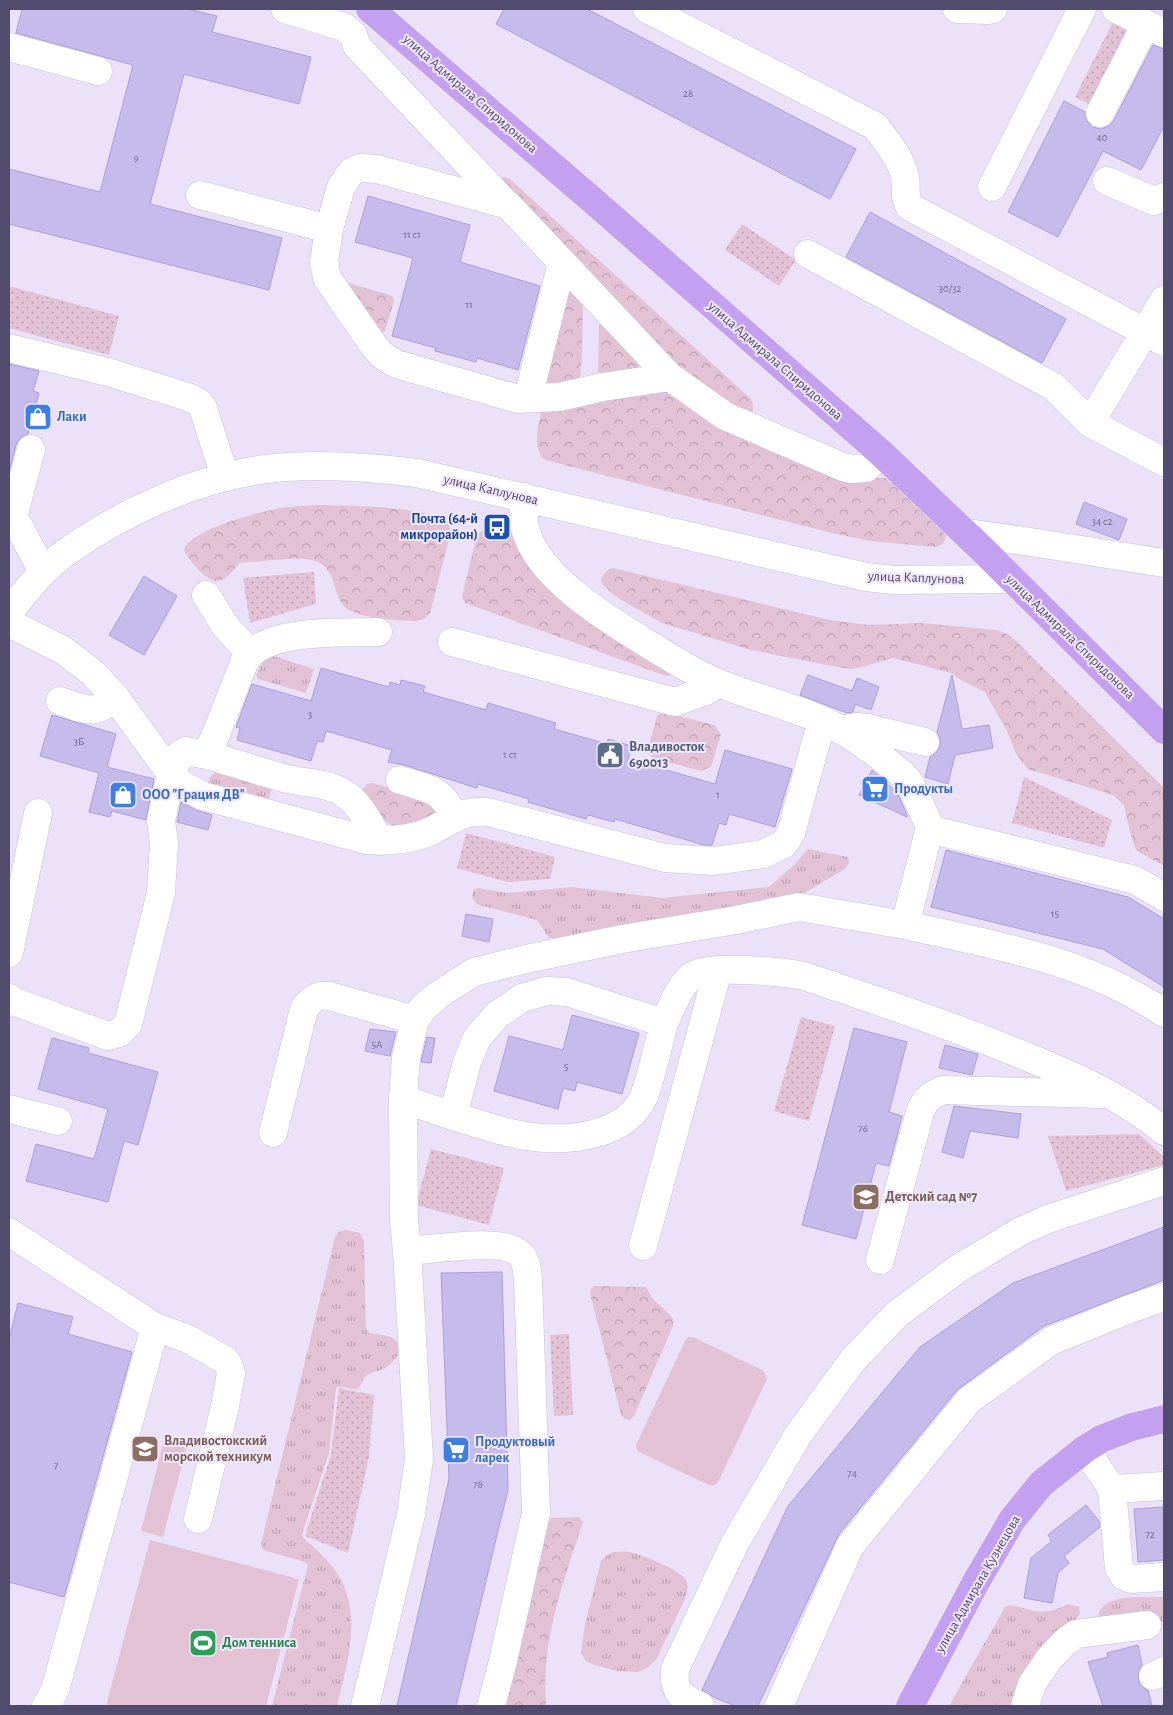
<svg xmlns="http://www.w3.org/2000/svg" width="1173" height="1715" font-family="'Alegreya Sans',sans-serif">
	<defs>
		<pattern id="grass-tufts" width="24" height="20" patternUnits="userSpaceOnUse" patternTransform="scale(1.25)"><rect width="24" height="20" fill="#e4c2d6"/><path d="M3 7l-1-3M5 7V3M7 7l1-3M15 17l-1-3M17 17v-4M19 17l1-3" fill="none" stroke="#bba0b2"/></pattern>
		<pattern id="forest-crowns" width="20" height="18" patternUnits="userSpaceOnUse" patternTransform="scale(1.25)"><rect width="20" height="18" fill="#e4c2d6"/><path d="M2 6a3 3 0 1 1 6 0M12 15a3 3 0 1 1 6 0" fill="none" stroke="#bba0b2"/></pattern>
		<pattern id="park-dots" width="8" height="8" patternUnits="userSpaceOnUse" patternTransform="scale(1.25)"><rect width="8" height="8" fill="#e4c2d6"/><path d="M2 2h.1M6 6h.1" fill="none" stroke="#bba0b2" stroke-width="1.8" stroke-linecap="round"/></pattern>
	</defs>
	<rect width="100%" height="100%" fill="#ebe1f9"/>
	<path fill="url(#grass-tufts)" d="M274,656L314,669L306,693L258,679L256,676L263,660Z
		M216,772L273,784L268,802L207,786L210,777Z
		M808,849L848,857L849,863L845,869L794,899L619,929L555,938H549L537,920L479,905C473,901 471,898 473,890L479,888L507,893L572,887L662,898L769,887L794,865Z
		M346,1230L360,1233L364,1241L366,1329L369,1333C377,1335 388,1334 395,1340C406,1348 394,1363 385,1368C380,1371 372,1372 367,1375C363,1378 362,1385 358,1388C352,1392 343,1384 336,1388L329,1453L302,1534L303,1538C316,1549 329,1560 338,1575C363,1615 347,1664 337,1706H272L308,1565L305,1562L263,1550L261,1544L335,1237L339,1232Z
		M613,1552C618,1552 624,1551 629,1552C640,1554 681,1570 686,1580C689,1586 687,1593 685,1599L656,1660L647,1668L638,1672L616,1671L595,1665L586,1661L581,1653L585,1624L601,1561L607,1555Z
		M1164,1597V1623L1156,1618L1098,1621C1097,1591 1144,1598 1164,1597Z
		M1068,1604L1079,1607L1080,1613L1071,1629L1015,1706H949L1005,1607L1010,1605C1037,1610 1040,1618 1068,1604Z"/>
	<path fill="url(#forest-crowns)" d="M504,177L510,179L751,399C754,406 755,411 748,415L699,392L499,182L501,178Z
		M349,283L392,296L394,301L385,331L380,333L346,284Z
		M565,283L583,297L582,358L580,377L575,383L545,386Z
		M603,322L641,363L638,368L600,374L598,371L599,325Z
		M661,389L868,478H887L896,484L942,526L946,534L945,540L941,545L935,547L870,541L836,534L545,460C532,451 538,423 542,410Z
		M319,505C349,506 427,505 449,524L451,532L430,613L424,619L416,621C400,621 352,618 343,605C332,590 336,566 312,560C297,556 257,562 240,563C235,568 228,577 222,580C208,586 189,560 184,550C189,530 257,513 276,509C290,506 305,506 319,505Z
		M486,528L516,535L673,672L672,675L666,676L465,603L462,596L477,535Z
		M613,568L829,620L869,625L922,623L996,630L1007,634L1015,640L1164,788V866L1136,850L1130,832L1124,805L1113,795L1028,769L1016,754L1007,731L985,692L961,680L951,673L894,658L862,667L851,669L837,667L751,650L662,623L616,597L603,585L601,581C603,574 606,570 613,568Z
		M663,712L714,725L721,734L711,767L701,771L652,758L648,753V749L657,716Z
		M372,783L427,798L435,804L437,815L406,831C384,823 369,813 362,790L367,784Z
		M595,1286L646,1287L652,1298L669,1314L673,1319V1326L634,1416L630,1420L625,1419L621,1415L590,1293L591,1289Z
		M577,1517L580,1518L583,1522C570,1561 556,1601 549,1641C545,1663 545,1684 546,1706H504L549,1521L551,1518Z"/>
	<path fill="url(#park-dots)" d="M1115,18L1137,29L1097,108L1075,97Z
		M742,224L796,260L779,286L725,250Z
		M9,286L119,316L109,355L9,328Z
		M314,572L316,604L250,623L243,578Z
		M1024,777L1112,820L1104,848L1012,823Z
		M466,833L555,857L550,879L507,882L457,868Z
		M801,1017L835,1026L809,1121L774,1111Z
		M1139,1134L1164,1157V1165L1066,1191L1048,1136Z
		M431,1149L504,1168L489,1225L416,1205Z
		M569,1334L573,1415L554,1416L550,1335Z
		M339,1388L374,1395L369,1457L348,1553L305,1536L331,1455Z"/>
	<path fill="#e4c2d6" d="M688,1337H693L764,1371L767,1379L718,1482L715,1485H709L639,1452L637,1450L636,1445L686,1339Z
		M164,1440L187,1446L163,1537L141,1531Z
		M150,1540L299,1579L266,1706H106Z"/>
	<path fill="#c6bceb" stroke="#ab9edc" d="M22,9H188L217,16L212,32L311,57L299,104L184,74L150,204L282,238L269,290L9,224V169L100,192L133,65L16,33Z
		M504,9H587L856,149L830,199L496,24Z
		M1153,45L1164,49V126L1141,170L1103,151L1058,237L1008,212L1064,101L1085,112L1087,121L1092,127L1101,129L1109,126L1114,120Z
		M368,196L470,225L460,262L540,286L518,370L477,358L476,362L435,351L436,348L392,336L413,258L355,242Z
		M870,212L1066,319L1042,363L846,257Z
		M9,364L39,371L33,391L39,393L28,434L20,438L16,445L9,472Z
		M1084,502L1127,519L1119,540L1076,524Z
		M144,576L177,596L144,655L109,635Z
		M321,668L389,687L390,682L400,685L401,680L425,686L423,692L486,710L488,703L556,723L554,729L607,744L608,739L632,746L628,759L715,784L725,750L792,769L775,827L729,814L726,825L719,823L712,845H704L615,819L614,822L588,815L586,819L528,802L529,799L478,784L477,788L404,765L388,762L392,750L326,731L323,742L317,741L311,761L237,740L240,728L236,727L252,684L311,701Z
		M808,675L852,691L857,678L879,687L871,710L855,704L853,712L847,713L800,695Z
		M952,675L962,729L989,725L993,748L955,755L948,784L925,777L930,757L937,752L940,746V738L937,732Z
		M52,715L116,734L107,767L154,779L146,820L112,811L110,817L89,812L99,773L40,756Z
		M872,770L897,792L907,815V817L859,795Z
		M181,802L196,810L212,815L208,830L177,822Z
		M946,850L1128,897L1164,919V987L1103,949L931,907Z
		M466,914L493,919L489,942L462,936Z
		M572,1015L639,1033L622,1094L577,1082L575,1091L563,1088L558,1109L494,1091L509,1036L563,1050Z
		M854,1028L907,1042L889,1112L902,1116L896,1140L889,1166L876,1163L856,1239L802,1225Z
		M370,1029L396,1032L390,1056L365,1051Z
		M427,1037L435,1038L431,1063L421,1062Z
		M52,1038L89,1048L88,1053L158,1072L138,1145L124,1141L108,1202L26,1181L36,1144L94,1159L108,1109L38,1089Z
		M945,1045L978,1054L972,1075L939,1068Z
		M954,1106L1021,1114L1018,1138L970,1131L963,1158L942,1152Z
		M1164,1227V1280L1044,1326L957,1390L839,1534L758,1706H735L713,1697L702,1690L788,1506L920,1347L1013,1283Z
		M502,1272L508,1490L497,1535L456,1706H397L449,1479L441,1273Z
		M18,1303L73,1317L68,1334L132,1352L64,1597L9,1582V1339Z
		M1086,1505L1099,1521L1100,1527L1064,1556L1069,1563L1058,1573L1052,1603L1024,1598L1031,1558L1052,1541L1048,1535Z
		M1164,1507V1560L1138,1562L1134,1509Z
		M1138,1645L1142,1665L1138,1674L1139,1682L1144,1688L1148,1690L1152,1706H1103L1088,1662L1108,1657L1107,1653Z"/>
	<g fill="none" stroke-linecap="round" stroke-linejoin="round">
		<defs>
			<path id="minor" d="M285,9L344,27L353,35L357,46L507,205
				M647,9L875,126C886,140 901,158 905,177C907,188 903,196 910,207L1164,342
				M957,9L989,10L993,9
				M1116,9L1164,33
				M9,47L98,71
				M1100,113L1146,24
				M1107,181L1154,201L1164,197
				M992,187L1082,9
				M200,195L329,229
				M808,254L1054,387L1090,423L1164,462
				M9,348L108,372L188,397L198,402L203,408L225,477
				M670,377L603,387L559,397L518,399L396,364L382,355L374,346L327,278L324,262L329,229L341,187L351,172L360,168L377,169L508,205L670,377L725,416L843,467L852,469L866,468L881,453
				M528,398L562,263
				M1090,423L1164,300
				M9,517L16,521L43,572
				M13,518L31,449
				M965,533L1018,540L1164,563
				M206,595L226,627L250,653
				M9,613C25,591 43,569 65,553C123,512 196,478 266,469C316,463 367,467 417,473L866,577L893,580L1011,579
				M9,623L63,650L93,673L115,697L171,774L182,785L203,796L366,840C386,841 412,840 431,831C453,820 462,810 488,812L665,858L714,861L763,854L784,844L791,833L822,720
				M452,642L675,702L708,690L717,683
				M60,701C85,709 94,717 115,697
				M842,730L856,727L868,728L925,742
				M207,755C234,763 261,772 288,779C311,785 329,781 349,797C362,807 371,827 380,841
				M400,780C429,789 441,788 455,817
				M929,829L1135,880L1164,897
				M905,925C994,945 1087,960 1164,1013
				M9,953L38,813
				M9,998L15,1002L108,1036L119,1033L128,1024L161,893L164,843L161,821L171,774L180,754L186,751L207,755L218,729L245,660C266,628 343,633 378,632
				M403,1099L453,1116L467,1062L477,1038L497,1015L522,998L546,991L567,992L664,1023C672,1007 678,987 692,976C708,964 784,972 804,976C878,1001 953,1026 1025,1056C1074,1076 1123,1097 1164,1131
				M9,1109L58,1121
				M453,1116C477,1123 501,1132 526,1136C565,1142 626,1138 644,1096C652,1075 658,1045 664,1023
				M273,1133L304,1009C311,999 316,995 329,996L415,1020
				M9,1232L155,1327L188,1339L225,1360L229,1366L231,1373L225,1406L198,1519
				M643,1246L718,970
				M880,1260L920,1112C925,1099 931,1095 943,1090L1103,1094
				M1085,1449L1112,1489L1164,1486
				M1112,1489L1119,1568L1124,1576L1131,1579L1164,1577
				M1153,1676L1164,1671
				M46,1706L55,1690L155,1327
				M365,1706L411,1514L419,1459L407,1251
				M491,1706L503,1661L536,1513L528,1279C527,1270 527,1261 520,1254C504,1237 431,1250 407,1251L404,1221L403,1099L406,1057L415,1020L424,1007L438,995L474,972L526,959L622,939L736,920L799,907L905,925L930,827L910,783L902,774C878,754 852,734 824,721C789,705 751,697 716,682C694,673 674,660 653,647C612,622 537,578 525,528C523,519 524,507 524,497
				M700,1706C681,1698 673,1691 675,1669L735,1543L798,1435L853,1360L897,1314L959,1268L1021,1231L1048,1219L1164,1181
				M779,1706L850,1546L969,1400L1051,1341L1127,1310L1164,1297
				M1025,1706L1032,1684L1049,1659L1064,1643L1076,1634L1147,1625"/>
			<path id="major" d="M370,9L598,205L881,453L986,553L1164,730
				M910,1706L976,1582L1012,1520L1041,1484L1085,1449L1101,1439L1132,1427L1164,1419"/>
		</defs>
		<use href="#minor" stroke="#c7bedc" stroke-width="29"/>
		<use href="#major" stroke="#fff" stroke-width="29"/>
		<use href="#minor" stroke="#fff" stroke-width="28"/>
		<use href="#major" stroke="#c4a0f1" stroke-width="28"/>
	</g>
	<defs>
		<symbol id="shop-square" viewBox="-11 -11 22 22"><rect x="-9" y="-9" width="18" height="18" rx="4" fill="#3f7fe0" stroke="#f0e7fd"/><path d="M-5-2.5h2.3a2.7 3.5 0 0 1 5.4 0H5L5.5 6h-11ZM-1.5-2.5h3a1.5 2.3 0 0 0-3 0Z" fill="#fff"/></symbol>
		<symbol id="bus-square" viewBox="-11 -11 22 22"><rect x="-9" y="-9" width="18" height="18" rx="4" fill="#1a4fb4" stroke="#f0e7fd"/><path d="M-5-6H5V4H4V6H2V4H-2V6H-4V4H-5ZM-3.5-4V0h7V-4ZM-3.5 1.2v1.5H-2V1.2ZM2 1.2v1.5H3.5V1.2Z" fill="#fff"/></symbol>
		<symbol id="civic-square" viewBox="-11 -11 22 22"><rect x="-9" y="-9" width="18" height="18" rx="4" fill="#5c6f8a" stroke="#f0e7fd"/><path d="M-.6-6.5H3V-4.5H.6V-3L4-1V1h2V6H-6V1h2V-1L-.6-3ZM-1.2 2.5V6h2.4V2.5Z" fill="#fff"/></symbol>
		<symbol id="supermarket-square" viewBox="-11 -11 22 22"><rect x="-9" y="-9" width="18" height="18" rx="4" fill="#3f7fe0" stroke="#f0e7fd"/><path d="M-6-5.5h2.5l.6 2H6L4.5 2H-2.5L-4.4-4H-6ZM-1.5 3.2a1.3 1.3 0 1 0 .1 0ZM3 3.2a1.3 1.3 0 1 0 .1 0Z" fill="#fff"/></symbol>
		<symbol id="school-square" viewBox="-11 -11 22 22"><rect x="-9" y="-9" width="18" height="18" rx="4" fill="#8d6e63" stroke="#f0e7fd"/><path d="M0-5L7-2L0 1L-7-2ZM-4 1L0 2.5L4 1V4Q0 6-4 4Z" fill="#fff"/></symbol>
		<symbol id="university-square" viewBox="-11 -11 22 22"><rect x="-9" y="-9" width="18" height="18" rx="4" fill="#8d6e63" stroke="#f0e7fd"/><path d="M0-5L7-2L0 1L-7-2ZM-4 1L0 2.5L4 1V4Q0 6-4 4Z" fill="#fff"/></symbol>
		<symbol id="stadium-square" viewBox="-11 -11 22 22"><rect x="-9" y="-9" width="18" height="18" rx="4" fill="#2e9e5b" stroke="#f0e7fd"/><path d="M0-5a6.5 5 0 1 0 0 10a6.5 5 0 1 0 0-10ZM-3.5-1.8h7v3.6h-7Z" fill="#fff"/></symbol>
	</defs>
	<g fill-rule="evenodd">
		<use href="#shop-square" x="22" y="401" width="32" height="32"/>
		<use href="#bus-square" x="481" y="511" width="32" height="32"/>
		<use href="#civic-square" x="594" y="739" width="32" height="32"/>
		<use href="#supermarket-square" x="859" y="773" width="32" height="32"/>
		<use href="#shop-square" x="107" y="779" width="32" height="32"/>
		<use href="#school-square" x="850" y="1181" width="32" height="32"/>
		<use href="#university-square" x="129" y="1433" width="32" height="32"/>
		<use href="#supermarket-square" x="440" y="1434" width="32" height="32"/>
		<use href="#stadium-square" x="187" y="1627" width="32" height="32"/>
	</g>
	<g text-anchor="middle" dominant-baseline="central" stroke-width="4" stroke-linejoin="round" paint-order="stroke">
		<g font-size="11" fill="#6e678c">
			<text x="688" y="93">28</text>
			<text x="1102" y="137">40</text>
			<text x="136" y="157">9</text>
			<text x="412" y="234">11 с1</text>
			<text x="950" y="288">30/32</text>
			<text x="469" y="304">11</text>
			<text x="1102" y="521">34 с2</text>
			<text x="310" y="714">3</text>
			<text x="79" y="741">3Б</text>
			<text x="510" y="754">1 с1</text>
			<text x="718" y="794">1</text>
			<text x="1055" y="913">15</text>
			<text x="377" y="1044">5А</text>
			<text x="566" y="1066">5</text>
			<text x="863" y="1128">76</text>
			<text x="56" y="1465">7</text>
			<text x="852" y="1473">74</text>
			<text x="478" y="1484">78</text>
			<text x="1150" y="1534">72</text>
		</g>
		<g font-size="14" fill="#514b6d" stroke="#f0e7fd">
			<text transform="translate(470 94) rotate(41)">улица Адмирала Спиридонова</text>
			<text transform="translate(775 361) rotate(41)">улица Адмирала Спиридонова</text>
			<text transform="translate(491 490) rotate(13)">улица Каплунова</text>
			<text transform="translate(916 578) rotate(2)">улица Каплунова</text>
			<text transform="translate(1070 637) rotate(44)">улица Адмирала Спиридонова</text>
			<text transform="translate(978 1584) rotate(-60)">улица Адмирала Кузнецова</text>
		</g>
		<g font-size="14" font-weight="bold" fill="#366cbe" stroke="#f0e7fd" text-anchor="start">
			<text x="57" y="417">Лаки</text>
			<text x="894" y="789">Продукты</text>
			<text x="142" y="795">ООО "Грация ДВ"</text>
			<text x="475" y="1442">Продуктовый<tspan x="475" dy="16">ларек</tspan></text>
		</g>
		<g font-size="14" font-weight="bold" fill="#164399" stroke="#f0e7fd" text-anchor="end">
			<text x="478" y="519">Почта (64-й<tspan x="478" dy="16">микрорайон)</tspan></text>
		</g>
		<g font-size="14" font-weight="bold" fill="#4e5e75" stroke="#f0e7fd" text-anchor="start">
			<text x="629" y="747">Владивосток<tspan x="629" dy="16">690013</tspan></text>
		</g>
		<g font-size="14" font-weight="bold" fill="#785e54" stroke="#f0e7fd" text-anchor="start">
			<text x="885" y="1197">Детский сад №7</text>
			<text x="164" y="1441">Владивостокский<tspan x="164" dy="16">морской техникум</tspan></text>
		</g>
		<g font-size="14" font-weight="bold" fill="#27864d" stroke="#f0e7fd" text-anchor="start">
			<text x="222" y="1643">Дом тенниса</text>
		</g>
	</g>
	<rect width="1173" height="1715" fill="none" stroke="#514b6d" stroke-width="20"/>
</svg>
